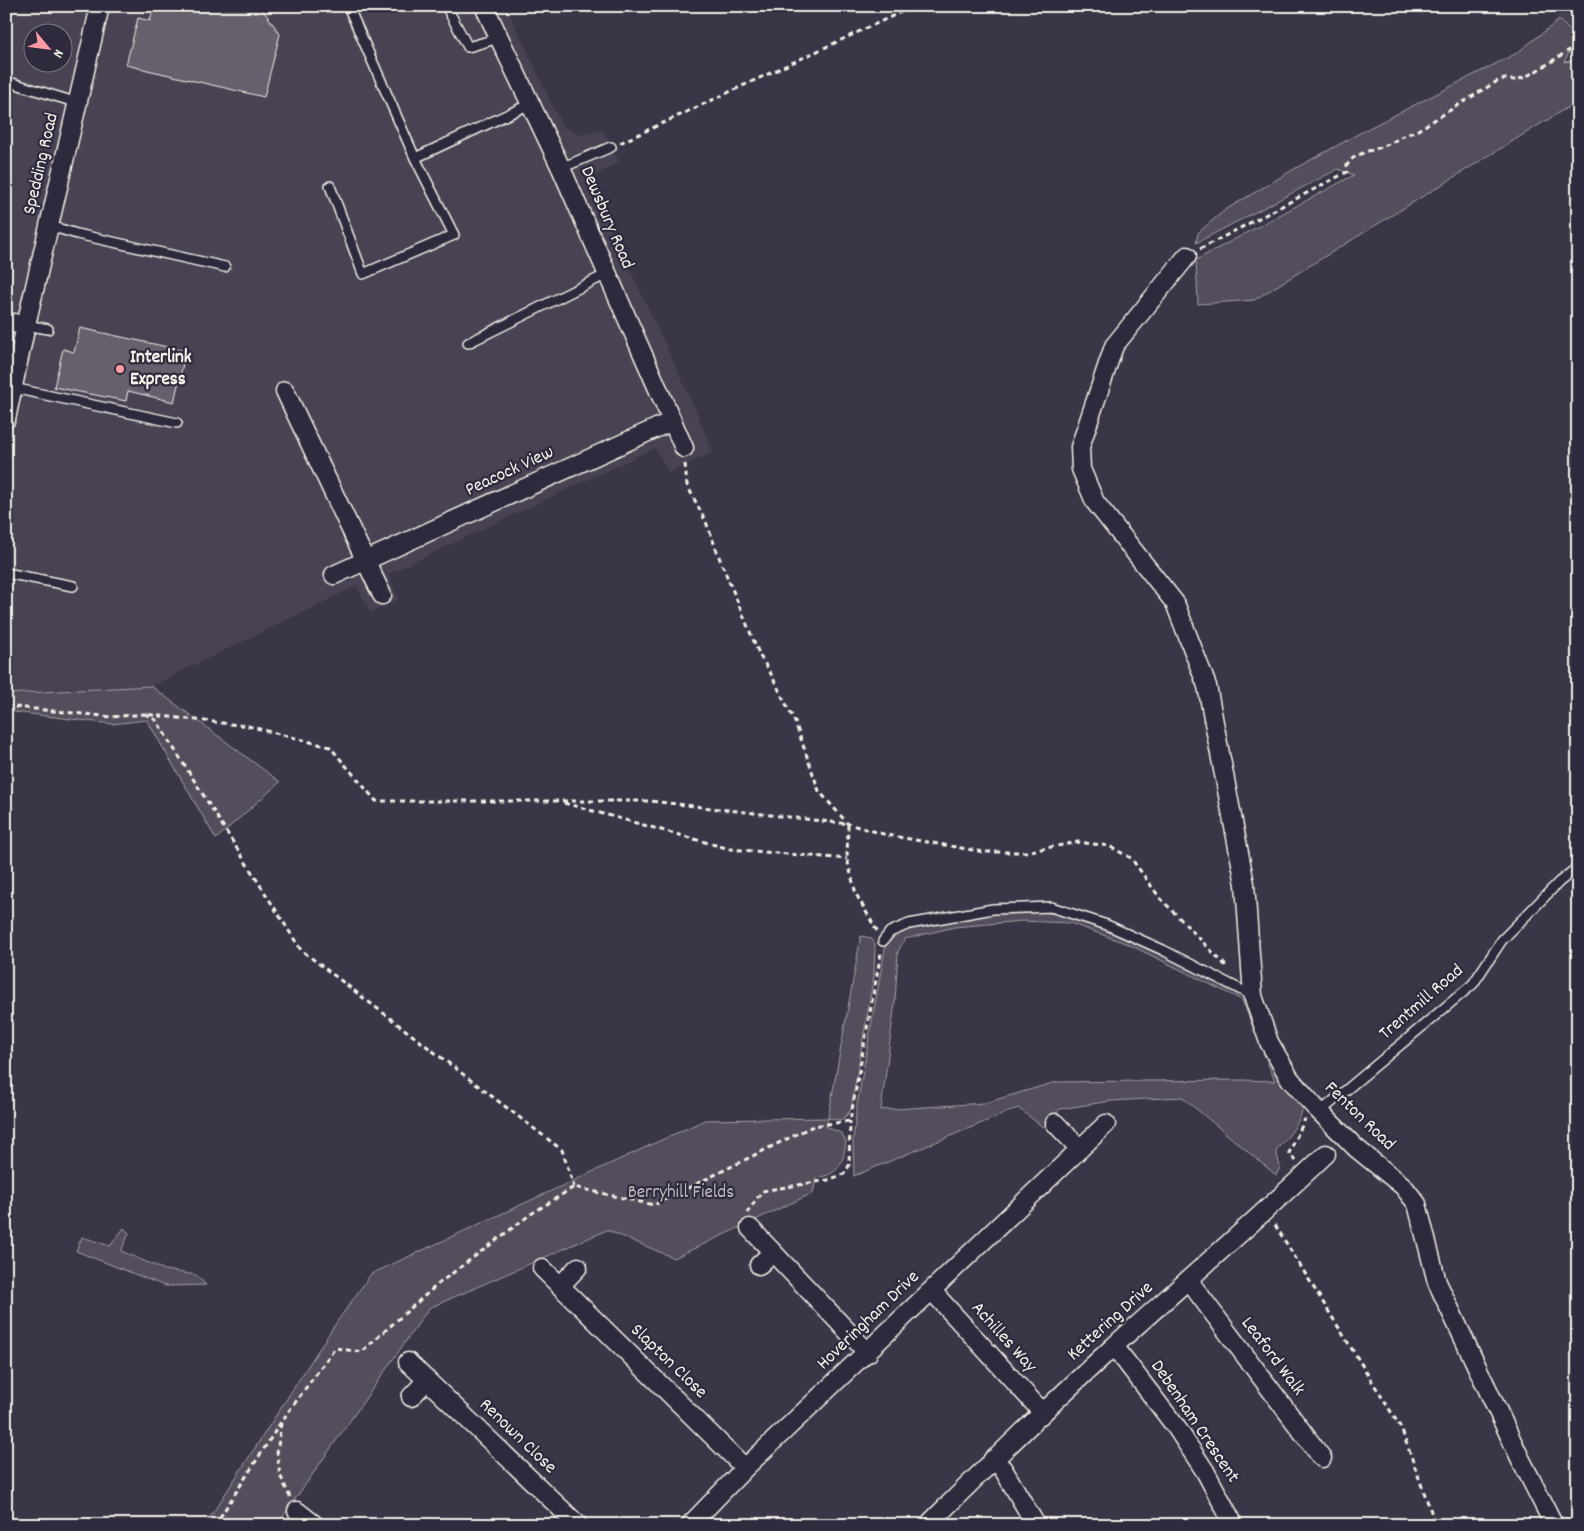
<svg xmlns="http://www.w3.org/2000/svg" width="1584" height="1531" font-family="Dekko,sans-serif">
	<rect width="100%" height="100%" fill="#3b3647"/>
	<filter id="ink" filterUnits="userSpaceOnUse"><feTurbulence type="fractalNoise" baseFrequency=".02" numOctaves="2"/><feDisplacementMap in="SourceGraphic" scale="10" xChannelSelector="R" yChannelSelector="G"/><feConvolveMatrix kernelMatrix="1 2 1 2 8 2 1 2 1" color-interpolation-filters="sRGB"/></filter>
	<g filter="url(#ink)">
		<path fill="#484352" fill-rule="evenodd" d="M6,6H506L562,126L581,135L603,130L619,162L593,177L592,189L696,410L713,452L669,473L655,448L388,574L398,599L371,613L357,586L151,686L6,694ZM32,32H62V62H32Z
			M1548,6H1578V37L1577,38Z"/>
		<path fill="#534e5c" stroke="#a4a0a2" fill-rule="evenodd" d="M1559,20L1577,38L1564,62L1578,60V101L1254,300L1198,304L1196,260L1354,175L1338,169L1196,243L1198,233L1225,210L1296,168L1371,127L1517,53Z
			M151,686L280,782L216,839L147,720L112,724L14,712L6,713V694Z
			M995,912H1040L1071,916L1137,942L1248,998L1304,1103C1302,1120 1288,1138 1276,1150L1280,1167L1276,1175L1182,1097L1111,1101L1060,1109L1043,1127L1018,1108L854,1176L853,1141L857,1105L886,943L898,933L923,923ZM1022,921L1070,923L1128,944L1242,1000L1275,1081L1241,1080L1056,1082L985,1103L881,1110L895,1002L898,951L905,939L954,927Z
			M861,936L871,938L875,944L874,975L851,1109L848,1114L841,1120L828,1118L826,1127L841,1133L846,1141C843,1164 840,1174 816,1178L813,1193L674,1258L607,1230L429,1308L277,1525H205L334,1326L371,1274L705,1120L828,1118Z
			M124,1228L129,1233L121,1251L165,1270L196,1275L206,1285L165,1286L76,1251L82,1237L110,1246Z"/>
		<path fill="#65616c" stroke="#f4f1e8" d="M154,6H260L280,34L264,97L126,65L138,18L150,21Z
			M80,328L186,351L174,402L128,391L126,401L54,387L63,349L74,352Z"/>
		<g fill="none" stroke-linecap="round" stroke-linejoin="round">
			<defs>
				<path id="service" d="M348,6L415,158
					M446,6L468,47L499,38
					M6,81L78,103
					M561,168L611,147
					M330,186L363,274L454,235L415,158L530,104
					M50,226L77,234L225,267
					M26,325L48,329
					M468,343L607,274
					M13,388L177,423
					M6,573L73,586
					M883,941L890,932L909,924L993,909L1051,907L1107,925L1163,950L1253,996
					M1320,1112L1473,984L1502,940L1559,882L1578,867"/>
				<path id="minor" d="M484,6L561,168L684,448
					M1187,256L1114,346L1080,447L1081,469L1095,502L1175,603L1207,686L1245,884L1253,996L1269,1042L1290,1079L1314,1106L1356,1148L1403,1186L1417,1204L1437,1282L1520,1458L1554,1525
					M6,322L26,325
					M285,391L382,595
					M6,419L26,325L100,6
					M334,575L672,421
					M1055,1123L1080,1149
					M750,1228L868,1353
					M759,1265L773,1252
					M542,1268L745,1468
					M1189,1281L1322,1458
					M560,1286L578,1267
					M932,1291L1043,1413
					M1114,1346L1176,1427L1205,1471L1234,1525
					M408,1362L578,1525
					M411,1397L427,1380
					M993,1459L1003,1469L1036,1525
					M297,1511L315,1525
					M690,1525L745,1468L1106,1124
					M928,1525C989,1464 1051,1404 1114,1346C1185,1282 1257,1220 1326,1154"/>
			</defs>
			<use href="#service" stroke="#f4f1e8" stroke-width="12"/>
			<use href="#minor" stroke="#f4f1e8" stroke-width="21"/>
			<path stroke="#f4f1e8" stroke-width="3" stroke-dasharray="5 4" stroke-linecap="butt" d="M620,143L914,6
				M1200,249L1347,172V165L1353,158L1367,151L1373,150L1391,143L1401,137L1418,130L1499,80C1507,78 1509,80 1515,80C1530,78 1563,53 1578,45
				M685,464L687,485L706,522L721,562L760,656L771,674L795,722L819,791L848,824L887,835L984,852H1025L1078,842L1109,846L1131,858L1160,898L1228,968
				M6,706L112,717L144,714L248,726L330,747L376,801H651L848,824L847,859L856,894L877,931
				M145,714L156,720L301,950L562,1150L574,1187
				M564,803L730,849L847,859
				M1296,1161L1289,1153L1305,1119
				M747,1213L762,1191L828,1180L844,1174L849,1166L850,1121
				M1275,1225L1401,1428L1434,1520L1433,1525
				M281,1423L277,1454L280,1475L290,1497
				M215,1525L281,1422L335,1348L361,1352L438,1284L531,1214L574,1187L654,1205L813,1126L850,1121L881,953"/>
			<use href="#service" stroke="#2f2a3d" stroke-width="9"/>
			<use href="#minor" stroke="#2f2a3d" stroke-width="18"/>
		</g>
	</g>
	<circle fill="#ff9aa2" stroke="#2f2a3d" stroke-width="2" cx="120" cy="369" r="5"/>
	<g text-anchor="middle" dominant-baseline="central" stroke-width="4.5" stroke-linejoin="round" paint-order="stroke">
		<g font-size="19" fill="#f4f1e8" stroke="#2f2a3d">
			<text transform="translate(42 164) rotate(-77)">Spedding Road</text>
			<text transform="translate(606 218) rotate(67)">Dewsbury Road</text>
			<text transform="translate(510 472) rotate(-25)">Peacock View</text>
			<text transform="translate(1422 1003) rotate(-41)">Trentmill Road</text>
			<text transform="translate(1359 1117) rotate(44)">Fenton Road</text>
			<text transform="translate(869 1321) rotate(-44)">Hoveringham Drive</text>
			<text transform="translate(1111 1322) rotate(-42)">Kettering Drive</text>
			<text transform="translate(1003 1338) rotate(48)">Achilles Way</text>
			<text transform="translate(1272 1357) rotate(53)">Leaford Walk</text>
			<text transform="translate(668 1362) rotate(44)">Slapton Close</text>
			<text transform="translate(1194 1422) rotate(56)">Debenham Crescent</text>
			<text transform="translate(517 1437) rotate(44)">Renown Close</text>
		</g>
		<g font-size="19" font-weight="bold" fill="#f4f1e8" stroke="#2f2a3d" text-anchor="start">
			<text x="130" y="358">Interlink<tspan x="130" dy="22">Express</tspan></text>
		</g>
		<g font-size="19" fill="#bcb8b7" stroke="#2f2a3d">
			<text x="681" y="1193">Berryhill Fields</text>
		</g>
	</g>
	<rect width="1584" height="1531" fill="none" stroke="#2f2a3d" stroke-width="25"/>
	<rect x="12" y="12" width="1559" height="1506" fill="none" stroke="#f4f1e8" stroke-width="2" filter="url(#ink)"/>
	<g transform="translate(48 48) rotate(119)"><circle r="24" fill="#2f2a3d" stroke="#7e7a81"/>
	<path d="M0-4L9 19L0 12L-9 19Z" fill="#ff9aa2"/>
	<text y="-8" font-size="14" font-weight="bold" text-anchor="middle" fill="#f4f1e8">N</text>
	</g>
</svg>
